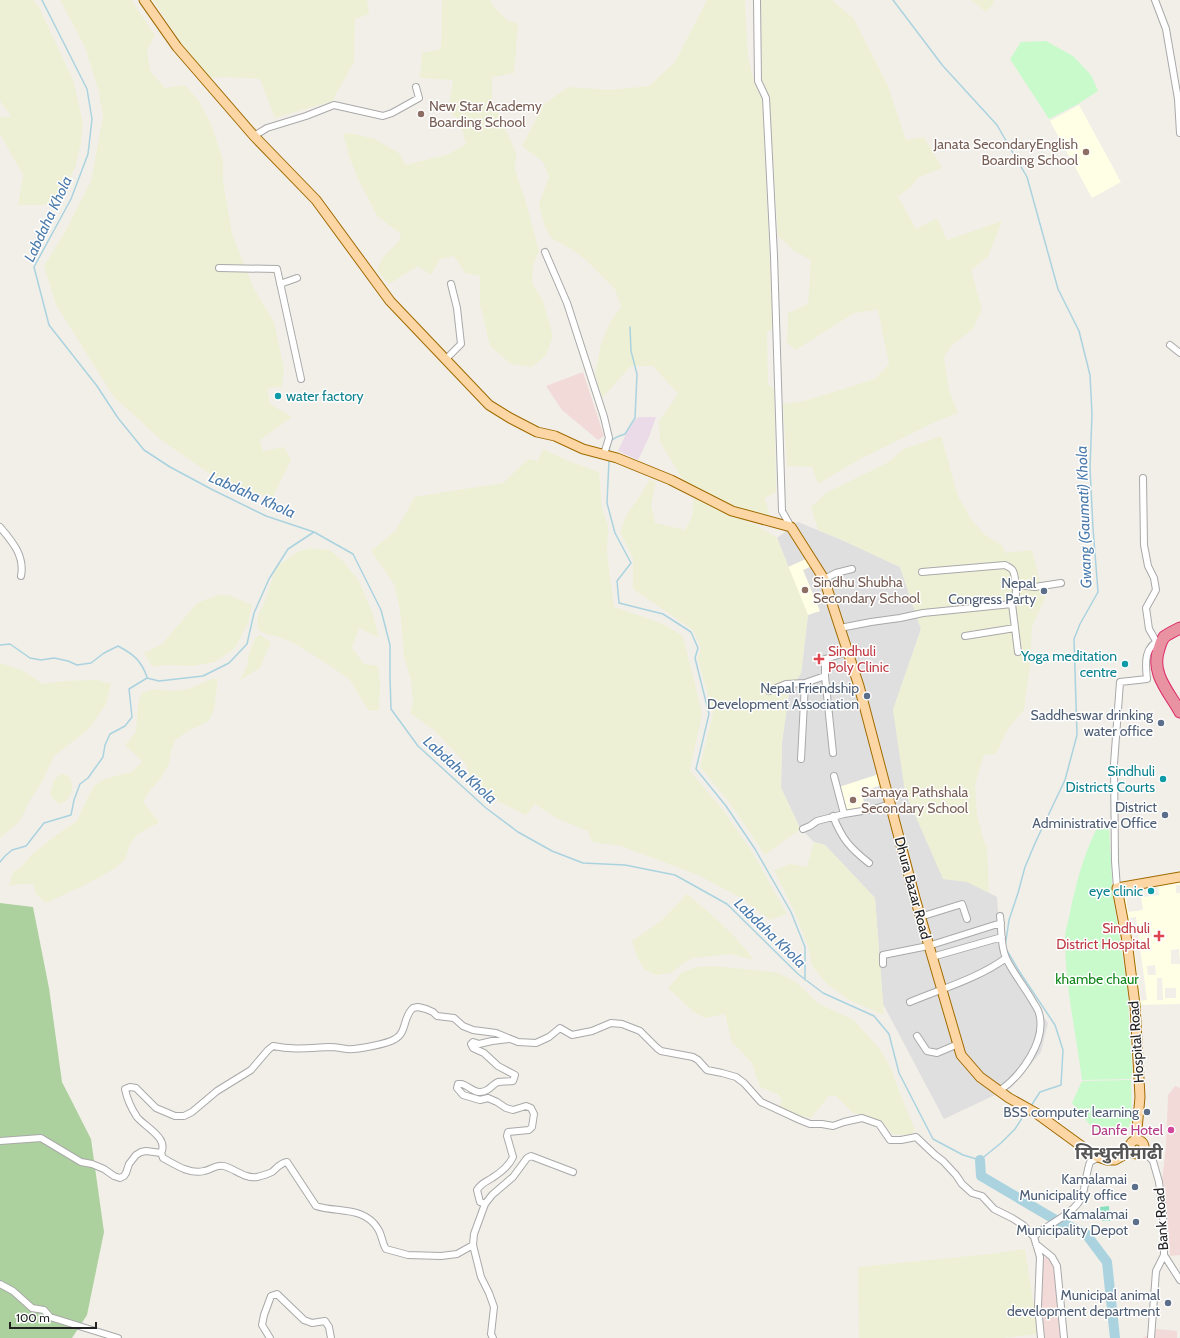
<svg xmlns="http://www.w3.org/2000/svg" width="1180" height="1338" font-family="Cabin,'Noto Sans Devanagari',sans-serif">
	<rect width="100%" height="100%" fill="#f2efe9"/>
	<path fill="#e0dfdf" d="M798,522L842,540L900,567L921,629L893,710L943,879L967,881L997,897L1001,955L1048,1023L1041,1052L1012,1087L944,1119L883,1004L875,898L825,845L814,842L800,828L781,788L782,742L789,693L801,673L808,615L777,538Z"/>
	<path fill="#f2dad9" d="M583,372L604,436L598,440L562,410L546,386Z
		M1175,1086L1180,1088V1255L1170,1256L1167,1211L1163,1193L1164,1184L1162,1181L1166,1145L1168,1095Z
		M1043,1257H1047L1051,1260L1054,1269L1061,1338H1045L1041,1306Z
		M1157,1329L1177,1331V1338H1143Z"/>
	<path fill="#ebdbe8" d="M639,417H656L649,437L638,460L618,451L626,434L636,419Z"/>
	<path fill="#ffffe5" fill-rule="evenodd" d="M1079,105L1121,182L1092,198L1050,121Z
		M808,558L812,566L803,570L820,611L808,615L788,567Z
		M879,774L882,785L861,792L866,808L846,812L839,787Z
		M1180,882V885H1176V893H1180V962L1179,949L1171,950V964H1180V1004L1138,1005L1123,889L1166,883ZM1158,886L1159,895L1143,897L1142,888ZM1140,888L1143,910L1128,912L1125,890ZM1136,917L1147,1000L1141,1001L1130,918ZM1155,965L1156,975H1148L1147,966ZM1157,978H1162L1163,1000H1157ZM1165,988H1176V998H1165Z"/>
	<path fill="#eef0d5" d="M0,0H33L38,5L73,80L83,123L81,143L75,168L60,199L46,205H18L23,175L0,134V117L11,116L0,101Z
		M60,0H131L155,35L147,51L150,71L165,88L185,85L199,101L211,124L223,160V181L232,234L253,287L274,322L284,369L282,387L267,388L270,404L292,417L260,440L263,451L284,447L291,460L272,499L219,480L161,440L114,397L56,305L44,266L65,232L91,181L103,117L99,92L85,47Z
		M153,0H367L369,14L355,19L354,62L335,96L333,101L275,118L260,79L227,77L204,78Z
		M442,0H490L494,7L508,21L518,23L514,73L492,77V101L499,113L516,153L515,170L525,199L539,251L533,265L532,283L543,301L553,336L546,355L532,367L511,364L490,346L480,304V276L465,273L454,256L440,259L431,275L418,266L389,284L377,270L382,258L399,241L401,234L377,216L358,179L349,156L343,133L355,134L375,139L399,153L405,165L449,154L466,144L460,122L448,110L453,80L420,78L422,53L441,49Z
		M707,0H745L748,57L754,82L762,98L773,328L767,332L768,384L774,389L776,492L765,498L770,517L732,508L685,484L660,442L659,421L678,394L653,366H631L602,398L595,374L601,344L611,320L621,307L615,289L586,260L571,249L551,238L545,227L539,204L549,177L543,162L522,146L543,105L568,87L609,90L649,86L675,62Z
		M761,0H832L854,19L888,86L906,140L924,137L942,168L919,177L910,188L898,196L916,229L937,218L947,240L1002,221L988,257L971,270L982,309L973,329L952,345L944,357L949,390L958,413L935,422L860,459L818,484L812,467L787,466L783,404L804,401L875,379L889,364L878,310L854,313L796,350L787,343L788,313L808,304L811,260L794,251L778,236L769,96L762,78Z
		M971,0H993L994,3L986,12Z
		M941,436L958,496L971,519L985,535L1003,546L1005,553L1032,550L1040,581L1049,589L1032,627L1030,665L1024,710L1009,727L996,754L984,755L975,784L977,814L983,838L987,847L989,893L967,882L943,879L905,792L893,710L921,629L900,567L842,540L818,530L811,507L826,493L887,463L904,449Z
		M543,449L571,462L599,472L602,509L608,525L607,553L614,607L661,623L683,636L702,713L690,771L722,809L751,850L787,914L770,920L741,898L698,875L621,846L592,842L588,831L556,818L535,804L526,815L497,801L470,779L466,764L434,730L410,713L413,703L411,680L404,656L400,610L394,584L371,551L395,531L408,510L414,497L503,483L528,459L538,461Z
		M650,479L656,483L651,505L655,523L685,530L692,517L694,497L759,527L777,538L808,615L801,673L789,693L782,742L781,788L800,828L799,830L765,855L729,802L700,767L713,714L698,658L701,648L693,630L633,589V558L620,532L627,514L640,496Z
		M310,548L330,550L342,560L359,581L372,612L379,638L359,628L352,648L364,664L378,666L380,683L379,711L368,710L350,680L323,661L292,642L276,636L268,635L258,630L257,618L265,601L276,567L297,552Z
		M218,595H229L252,605L248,623L235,648L215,662L192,666L167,665L153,667L144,653L162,644L197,603Z
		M260,635L271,642L260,668L240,680L247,666L249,653L255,638Z
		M0,663L22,670L43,684L65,681L97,680L111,684L106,704L89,729L54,756L43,780L30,800L20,821L0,838Z
		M212,679H218L214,710L209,721L190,730L175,740L171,752L169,764L161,778L151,789L143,802L159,822L137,835L130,844L125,860L114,869L87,884L46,903L36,894L33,884H20L9,886L13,872L22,866L32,854L59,833L77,821L87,799L94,786L104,779L131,772L141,763V760L125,745L136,732L138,705L141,693L154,689L172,691L189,689Z
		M61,773L70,777L72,785V792L66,801L60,804L53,799L50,794L54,780Z
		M814,842L825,845L875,898L884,1015L849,1000L827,984L812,966L808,946L794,911L774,870L791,864L807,867Z
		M687,894L714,917L732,934L749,953L753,960L730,954L693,958L685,962L671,973L656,975L645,970L638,959L632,941L662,920Z
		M714,966L765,971L778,973L796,982L819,1004L854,1020L879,1048L891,1068L899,1091L915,1130L912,1134L901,1135L892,1134L883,1122L863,1115L853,1113L836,1096H829L811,1118L799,1116L779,1105L782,1101L778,1094L760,1087L752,1063L739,1049L732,1043L725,1014L705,1018L694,1012L668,988L681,973L696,967Z
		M1025,1249L1038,1334L1003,1338H859L858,1267L990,1254Z"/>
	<path fill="#add19e" d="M0,903L33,907L49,988L62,1082L91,1139L104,1232L87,1315L72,1338H0Z"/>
	<path fill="#c8facc" d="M1046,41L1073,56L1091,75L1098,91L1078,104L1049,119L1010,59L1021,42Z
		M1103,817L1109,826L1113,897L1127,985L1132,1069L1133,1071L1132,1072L1131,1079L1082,1080C1076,1033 1065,986 1065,938C1065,930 1069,920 1070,912C1077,879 1086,846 1103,817Z
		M1131,1080L1132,1120L1127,1130L1118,1135H1103L1090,1125L1072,1103L1082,1081Z"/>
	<path fill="#88e0be" d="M1109,1206L1110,1221H1102L1100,1207Z"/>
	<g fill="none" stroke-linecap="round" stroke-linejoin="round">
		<path stroke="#aad3df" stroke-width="1.5" d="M42,0L87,89L92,119L88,154L71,199L34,267L49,325L97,386L118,418L144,450L170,467L213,490L266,516L314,532L353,554L381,610L390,645V677L391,709L418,746L486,808L518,832L552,851L583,863L625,865L675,875L727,904L798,974L823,993L874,1016L889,1034L899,1073L933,1139L963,1155L980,1160L1001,1143L1015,1129L1026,1112
			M893,0L943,66L997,125L1027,177L1058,289L1079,331L1090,375L1092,414L1090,468L1093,528L1098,592L1080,624L1074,639L1077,735L1065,780L1036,841L1025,867L1018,893L1009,920L1005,947L1019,971L1055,1025L1063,1050L1061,1085L1040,1092L1031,1106
			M609,452C611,437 612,439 625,434L635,418L637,374L631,351L630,327
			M609,460L607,503L615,533L631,563L617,581L619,603L663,614L691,632L698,648L695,658L709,714L696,769L726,806L755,849L791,912L805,947V980
			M0,645L10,644L30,658L41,660L54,658L68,661L77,665L91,663L104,653L118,646C133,654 141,660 147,677
			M0,862L5,856L12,850L26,846L44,823L71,815L74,800L80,784L88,778L103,757L105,745L110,734L125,726L132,717L129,689L147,678L159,681L203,676L229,663L247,644L254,613L269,579L288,549L314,532"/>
		<path stroke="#aad3df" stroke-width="10" d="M980,1160L981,1176L1054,1219L1086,1234L1107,1262L1115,1338"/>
		<defs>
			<path id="street" d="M757,0L758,81L766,98L774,256L782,511L791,527
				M1155,0L1166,29L1178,99L1180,133
				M254,136L267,128L306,116L334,105L383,116L392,113L419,98L416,87
				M545,252L567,303L604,417L609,438L604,454
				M219,268L277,269L301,379
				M280,284L297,278
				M1170,345L1180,353
				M445,360L461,344L457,308L451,284
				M1143,478L1144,545L1148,566L1154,578L1156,590L1146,608L1149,629L1156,641
				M0,527C12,541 25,556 21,576
				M922,572L1005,565C1008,567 1012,568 1013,571C1016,577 1016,593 1016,600L1012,604L1018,652
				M824,579L836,573L852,569
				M1015,585L1035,587L1061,583
				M840,628L871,622L900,618L923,613L1012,604
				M965,636L1015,628
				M769,691L786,684L805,683
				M833,753L825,676V659L848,652
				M801,759L805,683L825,676
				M834,776L844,814L874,809L890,804
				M833,816C842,839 850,848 869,863
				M803,829L810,826L817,821L844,814
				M1117,888L1115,861L1114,764L1120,682L1147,679C1145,662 1144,646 1162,639
				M920,917L962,904L967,919
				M932,957L1002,937
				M883,964V955L928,946L1001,923
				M910,1002C941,989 979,978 1006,958
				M917,1036L927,1051L937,1053L958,1044
				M999,1091C1021,1076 1047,1041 1039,1013C1038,1009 1034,1004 1032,1000C1024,986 1013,973 1006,958C1000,945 1002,930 1000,916
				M0,1141L41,1138L81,1162L92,1164L104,1169L114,1176L120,1178L124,1176L126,1173L129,1164L136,1155L141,1152L146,1151L161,1153
				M1143,1151L1153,1161L1159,1182L1163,1213L1164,1246V1255L1156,1271L1151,1338
				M485,1204L480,1202L477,1190C481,1183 486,1182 492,1178C500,1173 509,1166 513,1157L507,1136L508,1132L529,1130L532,1127L534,1114L531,1108L526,1106L513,1110L506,1108L497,1102L488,1098L480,1100L463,1095L457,1088L458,1084H462C471,1087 476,1096 487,1090C491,1088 493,1084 498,1082C502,1081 508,1082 513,1081L515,1075L498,1066L484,1053L473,1048L471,1044L473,1042L479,1044L492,1041L509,1039
				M1034,1237L1039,1232C1052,1223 1077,1211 1082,1196C1086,1185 1086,1173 1090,1162L1099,1157
				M1036,1244L1052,1257L1057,1266L1064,1338
				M473,1245L457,1254L441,1256L408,1255L386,1249C382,1243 382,1235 378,1229C365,1206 337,1213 316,1206L287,1162C280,1163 277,1168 272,1172C268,1174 261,1176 257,1177C245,1179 235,1169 224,1166C216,1164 211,1170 204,1171C190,1175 174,1164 163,1158L161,1153C169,1138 145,1127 137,1117C131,1108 127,1099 125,1089L130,1087L136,1088L156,1108L175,1116H184L192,1112L217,1091L251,1070L268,1050L273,1046C292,1050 309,1048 328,1047C335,1047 340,1048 347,1049C356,1050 387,1044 395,1039C407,1033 403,1016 413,1008L418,1007L426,1009L433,1012L437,1016L454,1018L463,1026L473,1030L496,1033L518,1042L536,1043L549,1037L560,1028L572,1035L592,1031L611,1023L622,1024L640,1031L657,1048L661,1051L693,1057L698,1060L707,1070L722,1073L736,1077L744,1083L761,1102L800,1120L810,1124H822L833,1126L844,1122L862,1118L879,1124L890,1140H901L916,1137L935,1155L943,1161L956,1175L962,1184L972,1193L982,1196L994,1209L1012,1218L1023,1225L1034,1237L1040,1257L1038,1306L1041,1338
				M1164,1255L1180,1280
				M0,1284L13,1291L32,1308L44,1310L50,1317L118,1338
				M270,1338L262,1325L264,1315L271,1296L277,1294L304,1320L312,1323L325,1321L329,1327L331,1338
				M493,1338L491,1334L494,1307L489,1293L481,1277L473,1245L474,1234L485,1204L492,1195L513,1177L527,1158L531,1156L573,1172"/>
			<path id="primary" d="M144,0L177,47L254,136L316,200L390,301L489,405L510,418L537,432L555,436L583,449L617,458L671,480L732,511L791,527L824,579L859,686L915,898L961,1055L980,1077L1009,1098L1036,1113L1095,1156L1107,1160H1115L1131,1151
				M1136,1140L1140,1097L1135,1005L1127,941L1117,888L1180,877
				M1130 1147a7 7 0 1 1 14 0a7 7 0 1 1-14 0Z"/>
			<path id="highway" d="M1180,628L1178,629C1174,631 1168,634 1164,637C1162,640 1160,645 1159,649C1150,673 1169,692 1180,712"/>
		</defs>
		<use href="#street" stroke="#a9a9a9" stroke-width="8"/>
		<use href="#primary" stroke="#a06b00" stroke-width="11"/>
		<use href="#highway" stroke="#dc2a67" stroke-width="13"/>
		<use href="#street" stroke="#fff" stroke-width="6"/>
		<use href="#primary" stroke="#fcd6a4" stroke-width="9"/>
		<use href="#highway" stroke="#e892a2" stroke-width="11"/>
	</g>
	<g fill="#8d6e63" stroke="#fff" stroke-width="1.5">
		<circle cx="421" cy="114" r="4"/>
		<circle cx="1086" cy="152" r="4"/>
		<circle cx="805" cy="590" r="4"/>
		<circle cx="853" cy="800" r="4"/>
	</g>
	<g fill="#0f9aa8" stroke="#fff" stroke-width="1.5">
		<circle cx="278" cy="396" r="4"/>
		<circle cx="1125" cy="664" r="4"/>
		<circle cx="1163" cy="779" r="4"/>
		<circle cx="1151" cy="891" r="4"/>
	</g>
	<g fill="#5c6f8a" stroke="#fff" stroke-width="1.5">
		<circle cx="1044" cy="591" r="4"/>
		<circle cx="867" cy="696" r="4"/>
		<circle cx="1161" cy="723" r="4"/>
		<circle cx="1165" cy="815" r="4"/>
		<circle cx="1147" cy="1112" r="4"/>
		<circle cx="1135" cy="1187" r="4"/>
		<circle cx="1136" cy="1222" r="4"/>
		<circle cx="1168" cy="1303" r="4"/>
	</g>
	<g fill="#e0444e" stroke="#fff" stroke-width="1.5">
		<path d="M817 653h4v4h4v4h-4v4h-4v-4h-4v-4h4z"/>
		<path d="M1157 930h4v4h4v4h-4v4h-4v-4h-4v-4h4z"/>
	</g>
	<circle fill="#d1479c" stroke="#fff" stroke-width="1.5" cx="1171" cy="1130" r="4"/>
	<g text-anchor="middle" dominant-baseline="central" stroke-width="3" stroke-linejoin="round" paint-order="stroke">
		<g font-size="14" fill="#785e54" stroke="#fff" text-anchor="start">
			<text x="429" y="106">New Star Academy<tspan x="429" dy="16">Boarding School</tspan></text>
			<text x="1078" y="144" text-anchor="end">Janata SecondaryEnglish<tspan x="1078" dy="16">Boarding School</tspan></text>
			<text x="813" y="582">Sindhu Shubha<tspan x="813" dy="16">Secondary School</tspan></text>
			<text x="861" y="792">Samaya Pathshala<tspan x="861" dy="16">Secondary School</tspan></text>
		</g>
		<g font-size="14" fill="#0d838f" stroke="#fff" text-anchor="end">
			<text x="286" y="396" text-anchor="start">water factory</text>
			<text x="1117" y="656">Yoga meditation<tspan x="1117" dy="16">centre</tspan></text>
			<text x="1155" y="771">Sindhuli<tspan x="1155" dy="16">Districts Courts</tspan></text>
			<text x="1143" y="891">eye clinic</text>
		</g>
		<g font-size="14" fill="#4e5e75" stroke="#fff" text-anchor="end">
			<text x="1036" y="583">Nepal<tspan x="1036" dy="16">Congress Party</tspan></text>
			<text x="859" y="688">Nepal Friendship<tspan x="859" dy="16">Development Association</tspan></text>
			<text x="1153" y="715">Saddheswar drinking<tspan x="1153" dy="16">water office</tspan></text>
			<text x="1157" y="807">District<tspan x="1157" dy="16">Administrative Office</tspan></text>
			<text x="1139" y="1112">BSS computer learning</text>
			<text x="1127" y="1179">Kamalamai<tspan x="1127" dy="16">Municipality office</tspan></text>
			<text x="1128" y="1214">Kamalamai<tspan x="1128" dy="16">Municipality Depot</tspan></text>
			<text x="1160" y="1295">Municipal animal<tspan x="1160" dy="16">development department</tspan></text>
		</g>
		<g font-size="14" fill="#be3a42" stroke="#fff" text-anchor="start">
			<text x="828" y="651">Sindhuli<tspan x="828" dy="16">Poly Clinic</tspan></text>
			<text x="1150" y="928" text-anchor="end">Sindhuli<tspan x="1150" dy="16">District Hospital</tspan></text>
		</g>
		<g font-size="14" fill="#222" stroke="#fff">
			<text transform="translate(913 888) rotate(75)">Dhura Bazar Road</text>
			<text transform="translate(1136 1042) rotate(-94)">Hospital Road</text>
			<text transform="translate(1161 1219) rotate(-94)">Bank Road</text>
		</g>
		<g font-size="14" fill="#0c8416" stroke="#fff">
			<text x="1097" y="979">khambe chaur</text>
		</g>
		<g font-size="14" fill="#b23c85" stroke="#fff" text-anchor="end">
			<text x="1163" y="1130">Danfe Hotel</text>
		</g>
		<g font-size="15" font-style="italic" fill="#4a7aab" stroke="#fff">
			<text transform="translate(48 219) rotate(-65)">Labdaha Khola</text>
			<text transform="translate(252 495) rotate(24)">Labdaha Khola</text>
			<text transform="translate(1084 517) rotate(-92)">Gwang (Gaumati) Khola</text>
			<text transform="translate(460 770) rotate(42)">Labdaha Khola</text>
			<text transform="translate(770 933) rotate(44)">Labdaha Khola</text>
		</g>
		<g font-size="18" font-weight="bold" fill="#555" stroke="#fff">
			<text x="1119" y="1153">सिन्धुलीमाढी</text>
		</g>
	</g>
	<path d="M10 1322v6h86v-6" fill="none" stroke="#222222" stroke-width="2"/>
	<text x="16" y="1322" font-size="12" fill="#222222" stroke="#ffffff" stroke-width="3" paint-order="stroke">100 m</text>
</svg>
